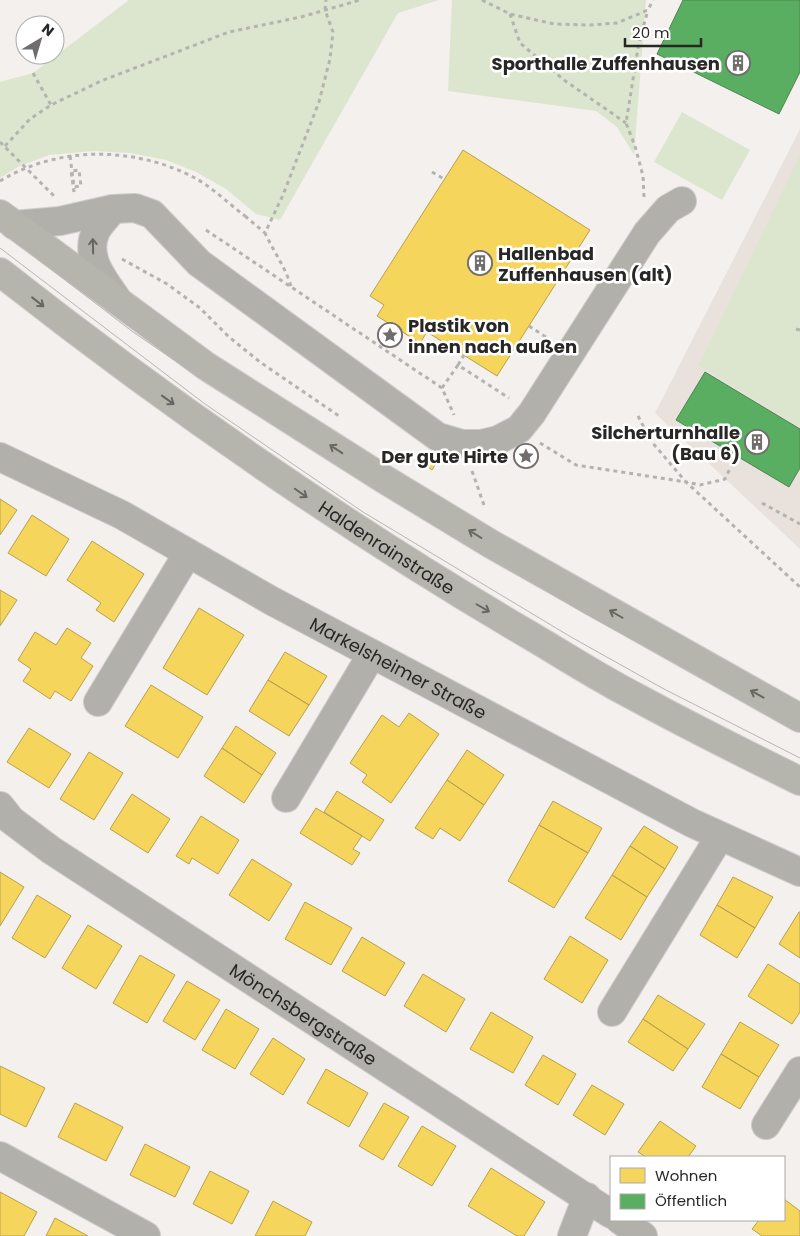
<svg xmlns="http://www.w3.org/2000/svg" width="800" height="1236" font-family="Poppins,sans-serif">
	<rect width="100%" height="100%" fill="#f3f0ee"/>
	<path fill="#e9e1db" d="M800,129V549L655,413Z"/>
	<path fill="#dce6ce" d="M129,0H439L398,13L280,220L256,214L226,189L196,172L166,160L130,153L93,151L49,155L18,167L0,178V82L33,73Z
		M452,0H646L634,155L617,127L596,111L448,91Z
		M682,112L750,150L722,200L654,162Z
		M800,155V427L699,365Z"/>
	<path fill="#f6d55c" stroke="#b8a14c" d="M463,150L590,230L497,376L427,332L420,343L377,316L384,305L370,296Z
		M426,452L438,460L432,470L420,461Z
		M0,499L17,510L0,535Z
		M32,515L69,539L46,576L8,553Z
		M92,541L144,574L114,622L96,610L101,603L67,580Z
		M0,590L17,600L0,626Z
		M199,608L244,635L207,695L163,668Z
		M67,628L91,643L81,658L93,666L71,701L55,691L50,699L23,681L31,669L18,660L35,632L56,645Z
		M285,652L327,676L309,705L268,680Z
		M268,680L309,705L289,736L249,711Z
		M151,685L203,717L178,758L125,726Z
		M409,713L439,734L391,803L362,782L367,775L350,763L382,715L399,727Z
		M236,726L276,753L262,775L222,748Z
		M29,728L71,754L49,788L7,762Z
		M222,748L262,775L244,803L204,776Z
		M467,750L504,775L484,805L447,780Z
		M89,752L123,773L94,820L60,799Z
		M447,780L484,805L460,841L440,828L433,839L415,828Z
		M337,791L384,820L370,841L324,812Z
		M132,794L170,819L148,853L110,829Z
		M553,801L602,828L588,853L539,825Z
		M316,808L362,836L353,849L360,853L352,865L300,833Z
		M201,816L239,840L218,874L192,858L189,864L176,856Z
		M539,825L588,853L554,908L508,881Z
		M644,826L678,847L665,869L630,846Z
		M630,846L665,869L647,897L612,875Z
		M252,859L292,884L269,921L229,895Z
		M0,872L24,887L0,926Z
		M612,875L647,897L621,940L585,918Z
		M733,877L773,897L755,928L717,905Z
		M37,895L71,916L45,958L12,938Z
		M305,902L352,928L331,965L285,939Z
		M717,905L755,928L737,958L700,935Z
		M799,912H800V958L779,944Z
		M88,925L122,946L96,989L62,968Z
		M570,936L608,960L582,1003L544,979Z
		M362,937L405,963L385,996L342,971Z
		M140,955L175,975L147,1023L113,1003Z
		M768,964L800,984V1012L792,1024L748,996Z
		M423,974L465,999L446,1032L404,1006Z
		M187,981L220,1000L195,1040L163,1021Z
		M658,995L705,1024L688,1049L643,1019Z
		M226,1009L259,1029L235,1069L202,1050Z
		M491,1012L533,1037L513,1073L470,1049Z
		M643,1019L688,1049L673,1071L628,1042Z
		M740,1022L779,1045L759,1077L721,1054Z
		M273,1038L305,1059L283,1095L250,1074Z
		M721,1054L759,1077L740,1109L702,1087Z
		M543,1055L576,1074L558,1105L525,1085Z
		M0,1066L45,1088L26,1127L0,1114Z
		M326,1069L368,1093L349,1127L307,1103Z
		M592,1085L624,1104L605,1135L573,1115Z
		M75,1103L123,1127L106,1161L58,1137Z
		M384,1103L409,1117L383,1160L359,1146Z
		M660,1121L696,1146L688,1157H646L638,1152Z
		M422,1126L456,1146L432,1186L398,1166Z
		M145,1144L190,1167L175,1197L130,1175Z
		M491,1168L545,1202L524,1236H517L468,1206Z
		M210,1171L249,1191L232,1224L193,1204Z
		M0,1192L37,1212L24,1236H0Z
		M784,1199L800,1211V1236H762L752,1229L759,1220H784Z
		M273,1201L312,1222L305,1236H255Z
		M55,1218L88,1236H46Z"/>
	<path fill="#5aae61" stroke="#4b864f" d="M683,0H800V72L779,114L657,54Z
		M705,372L800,429V468L789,487L676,420Z"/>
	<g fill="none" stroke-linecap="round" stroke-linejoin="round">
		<defs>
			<g id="minor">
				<path d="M113,209C108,216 100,223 96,231C84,256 103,279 117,299"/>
				<path d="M14,225L60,221L113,209L135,208L152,214L199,263L438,437L462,444H481L498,440L519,429L532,413L647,233L668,209L682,201"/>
				<path id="s1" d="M0,457L122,515L272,601L692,823L800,872"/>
				<path d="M98,702L188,553"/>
				<path d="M286,798L372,654"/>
				<path id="s2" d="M0,806L11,820L51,850L611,1214"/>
				<path d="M612,1012L720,836"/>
				<path d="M766,1125L800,1071"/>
				<path d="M0,1156L146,1236"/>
				<path d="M620,1220L643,1236"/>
				<path d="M572,1236L587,1197"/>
			</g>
			<g id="major">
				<path d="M0,214L206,366L384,479L491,544L800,718"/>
				<path id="s3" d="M0,272C169,405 345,527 531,636C565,656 599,678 634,696C689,726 745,754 800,781"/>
			</g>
		</defs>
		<use href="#minor" stroke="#cecccb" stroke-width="30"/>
		<use href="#major" stroke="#cecccb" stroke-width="30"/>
		<path stroke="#b4b3af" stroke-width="3" stroke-dasharray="4 4" stroke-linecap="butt" d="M482,0L510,14L554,24L590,25L617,23L648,10L653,0
			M510,14L520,43L564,80L626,123
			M33,73L51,105
			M0,142L54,196
			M5,146L30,119L51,105L101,81L229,32L301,17L360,0
			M70,156L74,187L81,186L79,170L71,171L74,192
			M432,172L444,179
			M644,197L643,176L635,146L626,123L639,42L648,10
			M245,216L265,233
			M206,230L442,388L454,415
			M122,259L167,284L200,308L229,337L260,362L339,416
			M291,286C285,267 274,252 265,233L283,195L319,102L330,59L333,32L325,10L326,0
			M529,326L549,339
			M796,329L800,330
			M458,365L464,355
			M442,388L458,365L509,398
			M638,416L651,441L686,482L700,485L725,479L736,456
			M540,443L576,465L686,482L800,587
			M472,471L485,508
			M762,503L800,524"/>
		<use href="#minor" stroke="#b2b0ab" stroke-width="28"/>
		<use href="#major" stroke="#b5b4ad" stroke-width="28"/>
		<path stroke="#b8b6b2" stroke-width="1" d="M0,230L133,332L208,383L465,542L584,613L800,731
			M0,248L205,404L363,512L571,637L664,689L800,758"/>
		<path stroke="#b4b3af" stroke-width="3" stroke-dasharray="4 4" stroke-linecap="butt" d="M0,181C58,146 133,146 193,177C211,186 229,204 245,216"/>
	</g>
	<defs><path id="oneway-shaft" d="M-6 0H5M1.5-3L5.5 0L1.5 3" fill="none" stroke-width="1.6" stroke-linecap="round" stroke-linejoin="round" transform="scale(1.25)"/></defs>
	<use stroke="#676562" href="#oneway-shaft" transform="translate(93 246) rotate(-91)"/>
	<g stroke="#686663">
		<use href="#oneway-shaft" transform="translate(38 302) rotate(38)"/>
		<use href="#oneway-shaft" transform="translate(168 400) rotate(36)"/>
		<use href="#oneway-shaft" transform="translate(336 449) rotate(-147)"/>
		<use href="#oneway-shaft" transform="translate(301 493) rotate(35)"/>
		<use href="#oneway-shaft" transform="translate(475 534) rotate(-148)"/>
		<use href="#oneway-shaft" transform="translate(483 608) rotate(30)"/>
		<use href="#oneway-shaft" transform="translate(616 614) rotate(-150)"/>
		<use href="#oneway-shaft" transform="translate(757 694) rotate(-151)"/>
	</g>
	<defs>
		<symbol id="building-ring" viewBox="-11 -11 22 22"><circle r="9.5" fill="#fff" stroke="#706d6c" stroke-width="1.5"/><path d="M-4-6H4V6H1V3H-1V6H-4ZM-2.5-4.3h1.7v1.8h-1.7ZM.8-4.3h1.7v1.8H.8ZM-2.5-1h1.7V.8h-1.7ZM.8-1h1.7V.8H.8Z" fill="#706d6c"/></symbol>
		<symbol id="sight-ring" viewBox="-11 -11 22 22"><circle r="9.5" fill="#fff" stroke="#706d6c" stroke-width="1.5"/><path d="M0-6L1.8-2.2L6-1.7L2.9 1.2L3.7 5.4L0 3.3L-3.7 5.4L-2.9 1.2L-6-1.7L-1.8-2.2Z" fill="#706d6c"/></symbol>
	</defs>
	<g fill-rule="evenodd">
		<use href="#building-ring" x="724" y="49" width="28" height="28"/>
		<use href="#building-ring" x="466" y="249" width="28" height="28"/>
		<use href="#sight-ring" x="376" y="321" width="28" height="28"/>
		<use href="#building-ring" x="743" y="428" width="28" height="28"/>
		<use href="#sight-ring" x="512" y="442" width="28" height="28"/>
	</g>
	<g text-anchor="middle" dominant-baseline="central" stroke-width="5" stroke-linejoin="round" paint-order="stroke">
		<g font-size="18" font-weight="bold" fill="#292726" stroke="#fff" text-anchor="end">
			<text x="720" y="63">Sporthalle Zuffenhausen</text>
			<text x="498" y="253" text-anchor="start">Hallenbad<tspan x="498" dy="21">Zuffenhausen (alt)</tspan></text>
			<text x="408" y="325" text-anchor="start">Plastik von<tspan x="408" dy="21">innen nach außen</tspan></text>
			<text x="740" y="432">Silcherturnhalle<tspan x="740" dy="21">(Bau 6)</tspan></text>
			<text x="508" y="456">Der gute Hirte</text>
		</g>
		<g font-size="18" fill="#292726" stroke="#fff">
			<text stroke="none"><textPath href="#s3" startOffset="475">Haldenrainstraße</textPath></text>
			<text stroke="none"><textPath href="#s1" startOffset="451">Markelsheimer Straße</textPath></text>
			<text stroke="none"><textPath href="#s2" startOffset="369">Mönchsbergstraße</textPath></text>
		</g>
	</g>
	<rect x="610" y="1156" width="175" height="65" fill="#ffffff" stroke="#a9a9a8"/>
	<rect x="620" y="1168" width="25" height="15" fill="#f6d55c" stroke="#a9a9a8"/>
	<text x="655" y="1181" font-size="15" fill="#292726">Wohnen</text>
	<rect x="620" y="1194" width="25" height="15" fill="#5aae61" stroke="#a9a9a8"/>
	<text x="655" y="1206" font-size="15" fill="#292726">Öffentlich</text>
	<g transform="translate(40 40) rotate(38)"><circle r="24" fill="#ffffff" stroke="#a9a9a8"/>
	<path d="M0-4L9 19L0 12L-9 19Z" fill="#706d6c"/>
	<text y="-8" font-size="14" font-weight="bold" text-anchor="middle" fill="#292726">N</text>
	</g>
	<path d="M625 38v8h76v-8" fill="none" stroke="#292726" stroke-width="2.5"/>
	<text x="632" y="38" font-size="15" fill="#292726" stroke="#ffffff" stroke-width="4" paint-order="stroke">20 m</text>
</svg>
